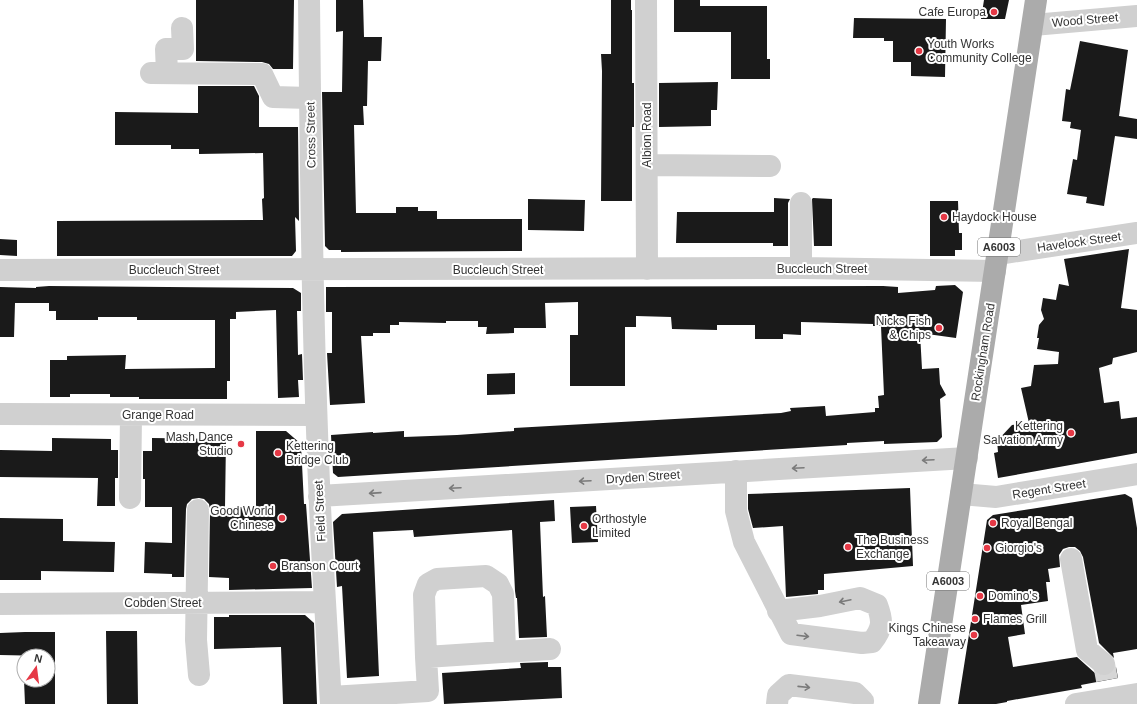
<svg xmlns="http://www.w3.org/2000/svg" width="1137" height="704" font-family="Arial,sans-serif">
	<rect width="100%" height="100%" fill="#fff"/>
	<path fill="#1a1a1a" d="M196,0H294L293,69H273L269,64L262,62L196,61Z
		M336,0H363L364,37H382L381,61H368L367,106H363L364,125H354L356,213H396V207H418V211H437V219H522V251L341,252V250H329L325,246L322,92H342L343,31L336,32Z
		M611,0H631V10H632V83H634V127H632V201H601L602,71L601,54H611Z
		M674,0H700V6H767V59H770V79H731V32H674Z
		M984,0H1009L1005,19H981Z
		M854,18L946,19L945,77L911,76V62H893V41H884V38H853Z
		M1080,41L1128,50L1119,116L1137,119V139L1115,136L1104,206L1086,203L1087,197L1067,194L1073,159L1077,160L1081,130L1070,128L1071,122L1062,121L1066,89L1070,90Z
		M718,82L717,110H711V126L659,127V83Z
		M198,86H254L259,96V127H298L299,221L295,217L296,251L292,256H57V221L263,220L262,199L264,198L263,153L199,154V149H171V145H115V112L198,113Z
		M774,198L790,199L788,203V246H773V243H676L677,212H774Z
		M813,198L832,199V246H814L812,199Z
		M528,199L585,200L584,231L528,230Z
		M930,201H958L959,233H962V250H955V256H930Z
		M0,239L17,240V256L0,255Z
		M1129,249L1121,308L1137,310V352L1113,358L1112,364L1099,368L1104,403L1119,401L1121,419L1137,417V453L998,478L994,453L998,452L997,441L1012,425L1029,423L1021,388L1031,386L1034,365L1058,364L1059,352L1037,349L1039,338H1037L1039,325L1044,319L1041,310L1043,298L1056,300L1059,284L1069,286L1064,259Z
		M955,285L963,292L956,338L920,333L922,369L939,368L940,384L946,395L940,399L942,437L937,442L884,444V441L847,443V445L338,477L333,473L331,435L373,432V433L404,431V437L457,435L514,431V428L781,413L791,411L790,408L825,406L826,416L875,412V408H879L878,396L884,395L881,326H873V324L801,322V335L783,334V339H755V325H717V330L672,329L671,317L636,316V327H625V386H570V335H578V302L545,303L546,328H514V333L486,334L487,327H478V321H446V323L399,322V325H390V333H373V336H361L365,403L330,405L327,353H332V312H326V287L883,286L898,287V293L935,290L936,286Z
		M49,286L293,288L301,293V311H297L298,355L302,354L303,380H298L299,397L278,398L276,310L236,312V319H230V381H227V399H139V397H110V394H70V397H50V360H67V356L126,355L125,369L215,368V320H137V317H98V320H56V311H49V303H15L14,337H0V287L36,288V287Z
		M515,373V394L487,395V374Z
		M256,431H286L301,444L304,504H306L312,588L229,590V578L209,577L210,510L209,504L204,499L199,498L192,499L187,504L186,509L184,577H172V574L144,573L145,542L172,543V507H145V479H143V451H152V438L226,439L225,507H256Z
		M52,438L111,439V450H118V478H115V506H97L98,478L0,477V450L52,451Z
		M910,488L913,566L824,574V590H818V594L786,597L783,526L753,528L748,509V494Z
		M1125,494L1132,498L1137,528V649L1113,653L1114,658L1099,643L1083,557L1080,551L1075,547H1069L1063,549L1059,555L1060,567L1048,569L1050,582H1046L1048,601L1021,605L1025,634L1008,637L1013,667L1077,657L1096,674L1102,676H1109L1113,672L1116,667L1118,678L1081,685L1082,688L1007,701V702L996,704H958L987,520L993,515Z
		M554,500L555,521L540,522L543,597L545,596L547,637L519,638L517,598H516L515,591L512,530L414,537L413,530L373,532L379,676L347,678L342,586L337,587L333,522L342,514Z
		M596,506L598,542L572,543L570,507Z
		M0,518L63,519V541L115,542L114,572L41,571V580H0Z
		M229,615H305L314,623L317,704H283L281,647L214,649V617H229Z
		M106,631H137L138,704H107Z
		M25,632H55V704H25L24,680H48V656L0,655V633Z
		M548,662V667H561L562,698L444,704L442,673L521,668L520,663Z"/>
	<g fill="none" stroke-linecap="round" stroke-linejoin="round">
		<path stroke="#d6d6d6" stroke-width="22" stroke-dasharray="22 11" stroke-linecap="butt" d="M1104,664L1107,680"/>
		<path stroke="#d0d0d0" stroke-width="22" d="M309,0C311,201 313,401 325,602C327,636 329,670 331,704
			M646,0L647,269
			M1033,25L1137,16
			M151,73L262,74L273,97L310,98
			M167,73L166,49H183L182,28
			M647,165L770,166
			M998,254L1137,233
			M801,268V203
			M0,270L801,268L995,271
			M0,414L316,415
			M736,471V511L744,542L791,634L862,643L872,642C883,628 883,621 877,605L860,598L820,606L778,611
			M961,494L996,497L1137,474
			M319,496L967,458
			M130,498L131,415
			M198,510L196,640L199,675
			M1071,559L1087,650L1104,664
			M0,604L325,602
			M426,657L424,595L428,584L437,579L486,576L498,584L503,594L505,651
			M331,697L428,691L426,657L550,649
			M777,704L778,695L789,685L855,693L863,701L862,704
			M1076,704L1137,694"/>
		<path stroke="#ababab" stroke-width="22" d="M929,704L1036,0"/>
	</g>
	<defs><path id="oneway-shaft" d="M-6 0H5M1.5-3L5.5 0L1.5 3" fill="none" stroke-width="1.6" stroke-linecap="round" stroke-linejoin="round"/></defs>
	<g stroke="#7a7a7a">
		<use href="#oneway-shaft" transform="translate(928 460) rotate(177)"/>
		<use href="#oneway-shaft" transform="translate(798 468) rotate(177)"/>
		<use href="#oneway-shaft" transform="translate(585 481) rotate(177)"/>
		<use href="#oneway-shaft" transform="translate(455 488) rotate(177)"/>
		<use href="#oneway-shaft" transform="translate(375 493) rotate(176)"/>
		<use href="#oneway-shaft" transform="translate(845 601) rotate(168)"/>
		<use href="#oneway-shaft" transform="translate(803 636) rotate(7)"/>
		<use href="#oneway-shaft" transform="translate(804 687) rotate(6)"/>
	</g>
	<g fill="#e63946" stroke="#fff" stroke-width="1.5">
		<circle cx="994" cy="12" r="4"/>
		<circle cx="919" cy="51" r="4"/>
		<circle cx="944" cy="217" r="4"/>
		<circle cx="939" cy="328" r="4"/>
		<circle cx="1071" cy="433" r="4"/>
		<circle cx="241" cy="444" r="4"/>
		<circle cx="278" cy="453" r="4"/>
		<circle cx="282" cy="518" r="4"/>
		<circle cx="993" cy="523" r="4"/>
		<circle cx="584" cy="526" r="4"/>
		<circle cx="848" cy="547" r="4"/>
		<circle cx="987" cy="548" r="4"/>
		<circle cx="273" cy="566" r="4"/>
		<circle cx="980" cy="596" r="4"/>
		<circle cx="975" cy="619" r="4"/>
		<circle cx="974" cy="635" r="4"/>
	</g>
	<g text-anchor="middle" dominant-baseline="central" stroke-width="4" stroke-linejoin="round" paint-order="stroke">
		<g fill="#fff" stroke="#707070" stroke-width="1">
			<rect x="978" y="238" width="42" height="18" rx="3"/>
			<rect x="927" y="572" width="42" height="18" rx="3"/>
		</g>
		<g font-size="11" font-weight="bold" fill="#333">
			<text x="999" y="247">A6003</text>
			<text x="948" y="581">A6003</text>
		</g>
		<g font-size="12" fill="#333" stroke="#fff" text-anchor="start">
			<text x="986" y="12" text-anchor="end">Cafe Europa</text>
			<text x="927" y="44">Youth Works<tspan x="927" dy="14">Community College</tspan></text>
			<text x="952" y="217">Haydock House</text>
			<text x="931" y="321" text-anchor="end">Nicks Fish<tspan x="931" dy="14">&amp; Chips</tspan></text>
			<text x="1063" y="426" text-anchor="end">Kettering<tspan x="1063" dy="14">Salvation Army</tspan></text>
			<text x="233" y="437" text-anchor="end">Mash Dance<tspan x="233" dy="14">Studio</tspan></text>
			<text x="286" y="446">Kettering<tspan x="286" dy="14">Bridge Club</tspan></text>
			<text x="274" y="511" text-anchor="end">Good World<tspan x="274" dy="14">Chinese</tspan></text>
			<text x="592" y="519">Orthostyle<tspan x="592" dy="14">Limited</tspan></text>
			<text x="1001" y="523">Royal Bengal</text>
			<text x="856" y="540">The Business<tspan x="856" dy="14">Exchange</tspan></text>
			<text x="995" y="548">Giorgio's</text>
			<text x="281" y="566">Branson Court</text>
			<text x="988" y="596">Domino's</text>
			<text x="983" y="619">Flames Grill</text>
			<text x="966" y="628" text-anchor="end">Kings Chinese<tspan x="966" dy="14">Takeaway</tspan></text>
		</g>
		<g font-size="12" fill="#333" stroke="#fff">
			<text transform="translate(1085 20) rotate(-5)">Wood Street</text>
			<text transform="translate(311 135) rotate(-91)">Cross Street</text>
			<text transform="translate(647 135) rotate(-90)">Albion Road</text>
			<text transform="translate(1079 242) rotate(-8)">Havelock Street</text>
			<text x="822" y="269">Buccleuch Street</text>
			<text x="174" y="270">Buccleuch Street</text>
			<text x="498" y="270">Buccleuch Street</text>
			<text transform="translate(983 352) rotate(-81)">Rockingham Road</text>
			<text x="158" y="415">Grange Road</text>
			<text transform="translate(643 477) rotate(-4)">Dryden Street</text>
			<text transform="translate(1049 489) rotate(-9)">Regent Street</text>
			<text transform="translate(320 511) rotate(-93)">Field Street</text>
			<text x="163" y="603">Cobden Street</text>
		</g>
	</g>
	<g transform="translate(36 668) rotate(14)"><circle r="19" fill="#ffffff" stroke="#adadad"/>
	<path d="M0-3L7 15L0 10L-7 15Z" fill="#e63946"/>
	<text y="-6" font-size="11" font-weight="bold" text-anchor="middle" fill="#333333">N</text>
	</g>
</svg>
